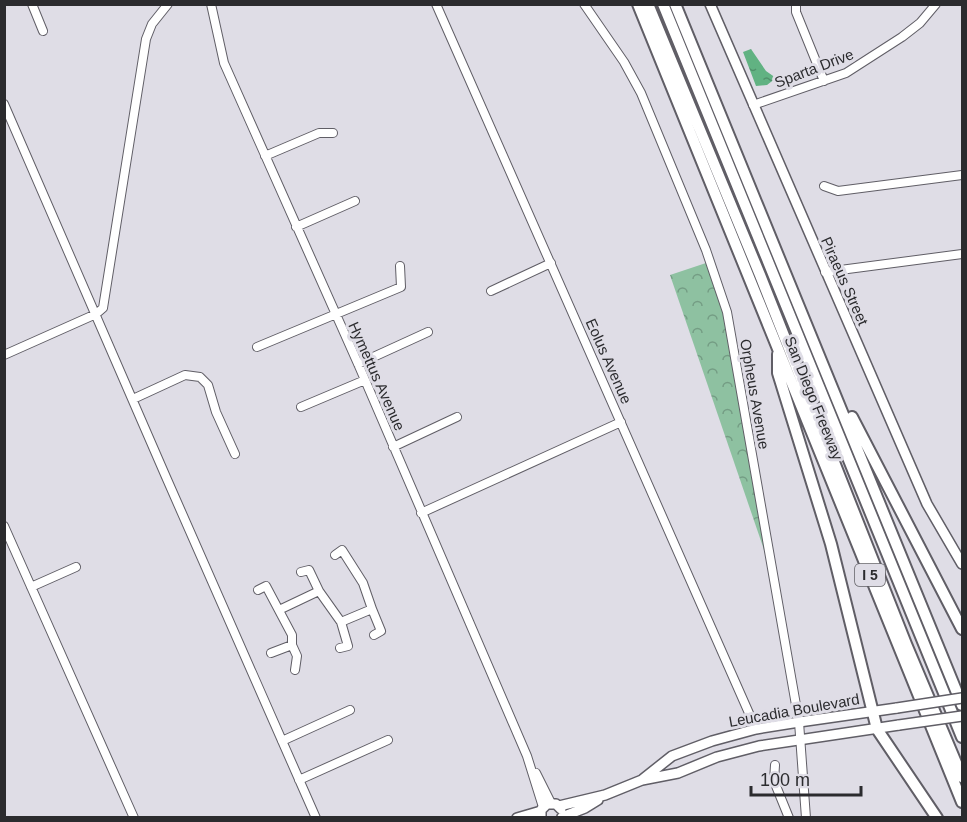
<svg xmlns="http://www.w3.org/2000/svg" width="967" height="822" font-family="Helvetica,sans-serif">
	<defs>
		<pattern id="forest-crowns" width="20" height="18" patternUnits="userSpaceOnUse" patternTransform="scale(1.5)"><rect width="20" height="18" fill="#8ec1a1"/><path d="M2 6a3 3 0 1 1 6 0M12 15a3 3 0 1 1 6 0" fill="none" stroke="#749d84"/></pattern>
		<pattern id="water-ripples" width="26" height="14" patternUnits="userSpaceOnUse" patternTransform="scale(1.5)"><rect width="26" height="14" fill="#61b282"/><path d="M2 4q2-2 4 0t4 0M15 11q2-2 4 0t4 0" fill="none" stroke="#50916b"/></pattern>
	</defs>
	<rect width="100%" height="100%" fill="#dfdde6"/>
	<path fill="url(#forest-crowns)" d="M712,261L717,272L774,579L670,275Z"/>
	<path fill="url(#water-ripples)" d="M751,49L766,71L776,78L767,85L756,86L743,52Z"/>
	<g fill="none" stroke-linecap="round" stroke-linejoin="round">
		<defs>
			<path id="minor" d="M32,4L43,31
				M211,4L224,63L359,366L527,756L543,807
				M436,4L756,729
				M584,4L624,62L641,93L706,250L727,312L799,722L806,818
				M796,4V12L824,81
				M4,104L166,477L316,818
				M753,105L846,73L902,37L920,23L936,4
				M265,156L319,133H333
				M824,186L838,191L962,175
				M296,227L355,201
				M825,272L962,254
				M491,291L551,263
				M257,347L401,287L400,266
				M4,355L96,314L103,308L146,39L152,24L168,4
				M358,364L428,332
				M133,399L185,375L200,377L208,385L216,412L235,454
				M301,407L365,380
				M393,447L457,417
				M421,513L621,422
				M4,526L134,818
				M335,555L342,550L363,583L372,609
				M301,572L309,570L319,591
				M31,587L76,567
				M258,590L266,586L292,635V645
				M279,610L319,591L341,622L372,609L381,631L374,635
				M340,648L348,646L341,622
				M271,653L292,645L297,656L295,670
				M282,741L350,710
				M775,765L774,781L789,818
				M536,773L551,803
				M299,780L388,740"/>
			<path id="major" d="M710,4L927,504L962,564
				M643,779L672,756L712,741L756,729L799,722L897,708
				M559,806L605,795L642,780L678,773L717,757L759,746L899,725
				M562,817L585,808L598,800
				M517,818L541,811
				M541,818V810L547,804H556L561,809"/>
			<path id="highway" d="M638,4L962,802
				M648,4L760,275L906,644L962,777
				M663,4L962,737
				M675,4L962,705
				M778,354V373L831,544L877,729L937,818
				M852,417L962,629"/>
		</defs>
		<use href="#minor" stroke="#605e66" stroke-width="10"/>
		<use href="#major" stroke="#605e66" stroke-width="12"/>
		<use href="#highway" stroke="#605e66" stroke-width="14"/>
		<use href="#minor" stroke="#fff" stroke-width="8"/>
		<use href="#major" stroke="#fff" stroke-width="9"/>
		<use href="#highway" stroke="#fff" stroke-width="10"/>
		<defs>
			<path id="major-bridge" d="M897,708L962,698
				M899,725L962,716"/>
		</defs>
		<use href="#major-bridge" stroke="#605e66" stroke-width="12" stroke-linecap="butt"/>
		<use href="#major-bridge" stroke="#fff" stroke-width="9"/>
	</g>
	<g text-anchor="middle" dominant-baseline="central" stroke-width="6" stroke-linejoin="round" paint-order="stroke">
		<rect fill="#dfdde6" stroke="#616065" stroke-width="1.5" x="855" y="564" width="30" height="22" rx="4.5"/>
		<g font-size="14" font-weight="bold" fill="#2b2b2e">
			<text x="870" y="575">I 5</text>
		</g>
		<g font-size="15" fill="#2b2b2e" stroke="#dfdde6">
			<text transform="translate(814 68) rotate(-21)">Sparta Drive</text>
			<text transform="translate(845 281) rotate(66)">Piraeus Street</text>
			<text transform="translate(609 361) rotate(66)">Eolus Avenue</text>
			<text transform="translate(377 376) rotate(66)">Hymettus Avenue</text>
			<text transform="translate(755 394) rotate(80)">Orpheus Avenue</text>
			<text transform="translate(814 398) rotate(68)">San Diego Freeway</text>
			<text transform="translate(794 710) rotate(-10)">Leucadia Boulevard</text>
		</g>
	</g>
	<rect width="967" height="822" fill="none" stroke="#2b2b2e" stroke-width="12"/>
	<path d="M751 786v9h110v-9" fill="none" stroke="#2b2b2e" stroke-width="3"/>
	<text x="760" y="786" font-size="18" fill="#2b2b2e" stroke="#dfdde6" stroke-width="4.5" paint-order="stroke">100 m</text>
</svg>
